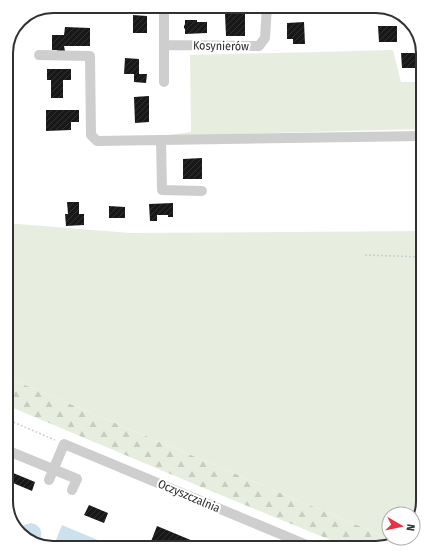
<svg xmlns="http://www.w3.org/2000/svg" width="429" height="554" font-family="'Fira Sans Condensed',sans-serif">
	<defs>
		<pattern id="forest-firs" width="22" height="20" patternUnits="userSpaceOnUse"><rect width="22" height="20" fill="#e7eedf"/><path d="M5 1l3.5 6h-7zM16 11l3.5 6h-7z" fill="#c7cdc0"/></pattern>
		<pattern id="building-hatch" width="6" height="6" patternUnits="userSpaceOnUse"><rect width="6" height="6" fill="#181818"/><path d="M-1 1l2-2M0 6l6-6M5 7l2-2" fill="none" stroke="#313131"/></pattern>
	</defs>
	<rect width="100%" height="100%" fill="#fff"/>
	<path fill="#e7eedf" d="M393,50L401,82H423V129L163,136L191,132L190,55Z
		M6,223L130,233L423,231V501L417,524L413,528V514H389V538H404L402,540L397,542L6,377Z"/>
	<path fill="url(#forest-firs)" d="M6,377L397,542L376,548H350L206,489L6,405Z"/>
	<path fill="#cbe1ed" d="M31,523C41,525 44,533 39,541L21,531L24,525Z
		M62,525L100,541L97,548H56L53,547Z"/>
	<path fill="url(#building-hatch)" d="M355,6H364L365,12H355Z
		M245,13V36H226L225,14Z
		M133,15L147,16V33H133Z
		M185,20H197V22H207V33L185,34V29L184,28V26L185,24Z
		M304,22L305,44H293V39H287V23Z
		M378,26H397V42H379Z
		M65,27L90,28V46H64L65,51H57V50H52V35H64Z
		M401,53H418V68H402Z
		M419,53H423V68H419Z
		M125,58L139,59V74H147L146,83L134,82V74H124Z
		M47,69H71V80H63V98H51V80H47Z
		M149,96V122L135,123L134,97Z
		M46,110H79V122H71V130L46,131Z
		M202,158V179H183V159Z
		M67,202H79V214H84V225L66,226L65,214H68Z
		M173,203V217H168V215H157V221H150L149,204Z
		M109,206L125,207V218H109Z
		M6,470L35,482L32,491L6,480Z
		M89,505L108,513L104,523L84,515Z
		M157,526L193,541L190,548H161L150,544Z"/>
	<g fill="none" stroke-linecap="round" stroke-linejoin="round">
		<path stroke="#cecece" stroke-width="1.5" stroke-dasharray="2 2" stroke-linecap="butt" d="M365,255L423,257
			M6,419L55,440"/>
		<path stroke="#cecece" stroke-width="10" d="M164,6V82
			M164,45L259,46L265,38L267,6
			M39,55L90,56L91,135L97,141L423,136
			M161,140L162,190L202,191
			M6,450L77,479L72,490
			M49,480L64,444L314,548"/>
	</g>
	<g text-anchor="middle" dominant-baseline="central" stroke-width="4" stroke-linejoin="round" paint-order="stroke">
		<g font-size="12" fill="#313131" stroke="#fff">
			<text transform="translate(221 46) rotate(1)">Kosynierów</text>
			<text transform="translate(189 496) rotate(23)">Oczyszczalnia</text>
		</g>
	</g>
	<path d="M0 0H429V554H0ZM53 13H376A40 40 0 0 1 416 53V501A40 40 0 0 1 376 541H53A40 40 0 0 1 13 501V53A40 40 0 0 1 53 13Z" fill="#fff" fill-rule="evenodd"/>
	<path fill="none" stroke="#313131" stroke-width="2" d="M53 13H376A40 40 0 0 1 416 53V501A40 40 0 0 1 376 541H53A40 40 0 0 1 13 501V53A40 40 0 0 1 53 13Z"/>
	<g transform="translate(401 526) rotate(99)"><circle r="19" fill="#ffffff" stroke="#adadad"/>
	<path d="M0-3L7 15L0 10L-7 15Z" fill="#e93246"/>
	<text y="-6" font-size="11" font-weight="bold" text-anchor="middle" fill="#313131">N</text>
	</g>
</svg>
